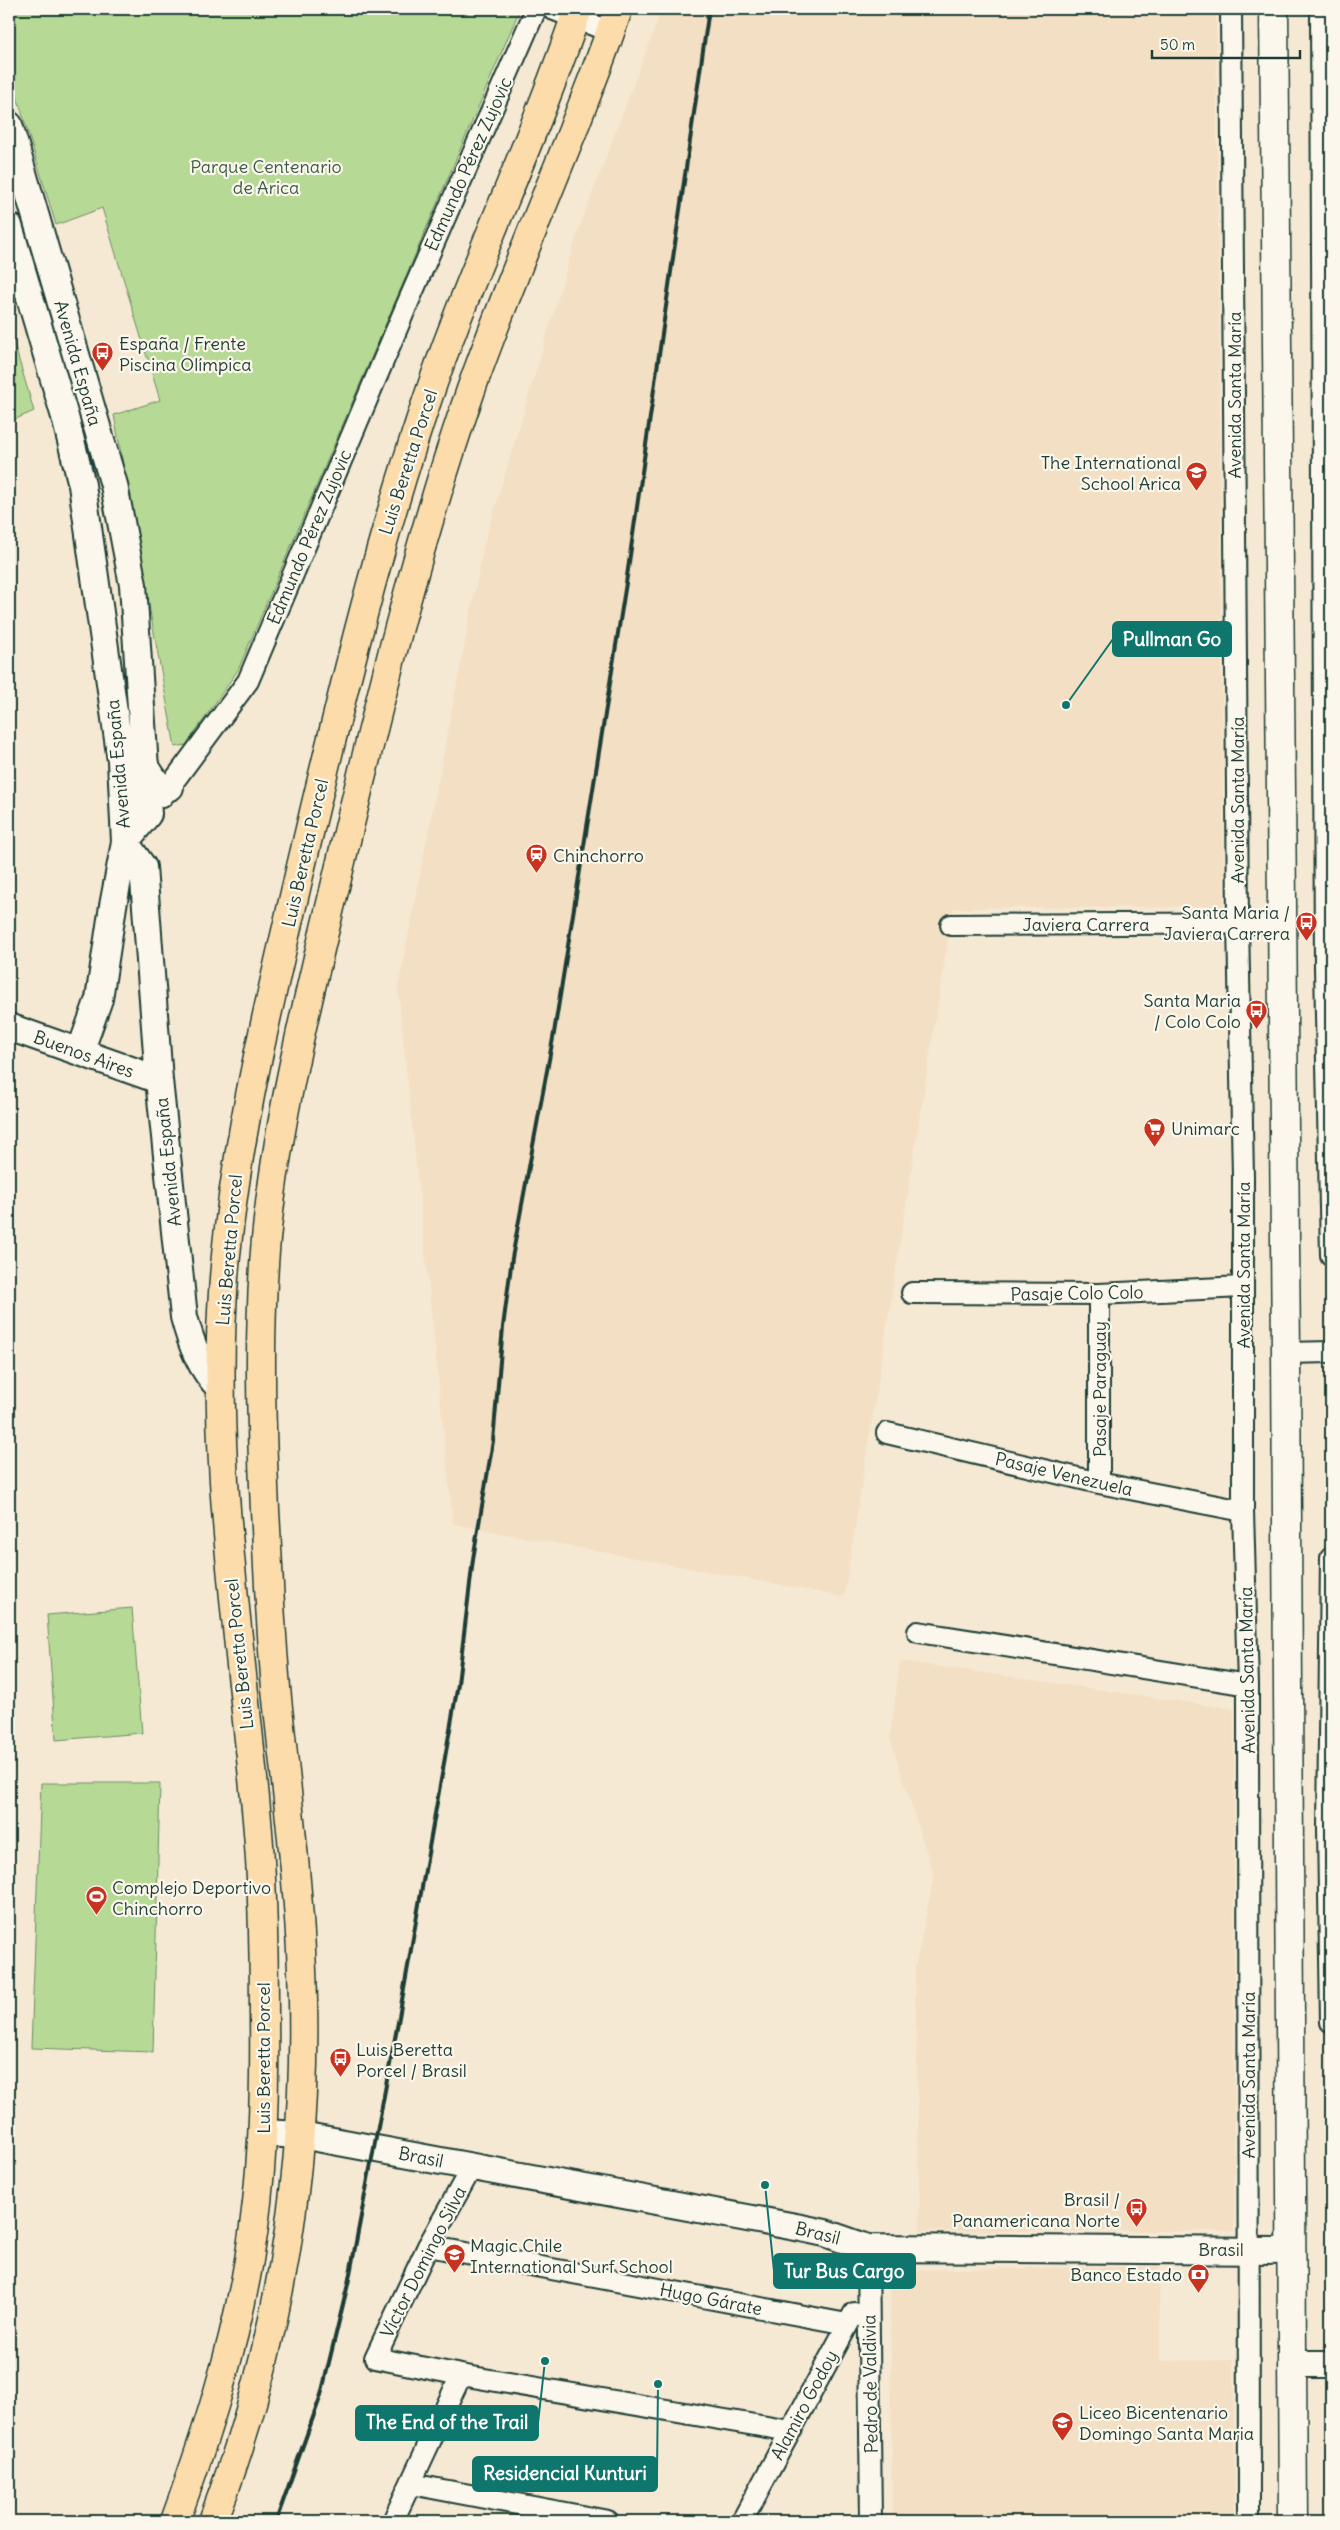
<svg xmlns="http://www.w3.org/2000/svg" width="1340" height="2530" font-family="Delius,sans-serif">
	<rect width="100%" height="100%" fill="#f6e9d4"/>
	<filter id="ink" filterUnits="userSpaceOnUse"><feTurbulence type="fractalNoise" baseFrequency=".02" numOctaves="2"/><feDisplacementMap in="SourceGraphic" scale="10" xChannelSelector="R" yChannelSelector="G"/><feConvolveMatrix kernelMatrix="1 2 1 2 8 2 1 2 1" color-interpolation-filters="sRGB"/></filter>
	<g filter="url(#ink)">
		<path fill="#f3dfc4" d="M662,9H1216L1224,907L953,908L844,1597L453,1524L398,988L484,544L578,231Z
			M900,1661L1234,1709V2231H920L915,1968L934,1876L890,1738Z
			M1159,2266L1160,2361L1233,2360L1235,2521H892L890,2270Z"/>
		<path fill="#b6da95" stroke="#6a8c64" d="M9,9H520L238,670L186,745L175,747L114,415L160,400L102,208L56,225L9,70Z
			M9,326L34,411L9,422Z
			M132,1608L142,1733L56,1740L47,1615Z
			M41,1783H160L153,2052L31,2048Z"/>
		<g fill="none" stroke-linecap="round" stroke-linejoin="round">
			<defs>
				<path id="minor" d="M552,9L611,32
					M1231,9L1238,923L1243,1176V1511L1248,1685L1249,2521
					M1321,9L1325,967L1331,1255
					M162,797L248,681L406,307L536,9
					M951,925L1281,923
					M912,1293L1099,1294L1242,1287
					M1099,1294V1483
					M1286,1353L1331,1352
					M887,1433L1099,1483L1243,1511
					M1331,1558L1328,1829L1331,2022
					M918,1632L1248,1685
					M472,2167L428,2246L375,2358L461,2375L790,2431
					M428,2246L847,2324
					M868,2248L871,2521
					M411,2484L608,2521
					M393,2521L461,2375
					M742,2521L854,2313"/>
				<path id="tertiary" d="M9,125L114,485L133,585L148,814L125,842L113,906L99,999L80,1052
					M9,226L65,417L82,485L121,761L125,842L143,867L159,1080L184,1317C191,1343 200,1369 220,1388
					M144,764L158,785L170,787
					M9,1027L159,1080
					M263,2133L301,2135L801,2228L825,2233L868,2248L1291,2251
					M1292,2364H1331"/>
				<path id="secondary" d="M1274,9L1286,1353L1293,2521"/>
				<path id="primary" d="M175,2521C206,2436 234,2349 249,2260C263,2178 265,2097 264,2015C264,1950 263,1885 257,1820C241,1640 210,1460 224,1278C235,1139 269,1006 300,871C339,707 377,543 433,383C477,257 535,136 578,9
					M213,2521C277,2353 307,2181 303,2001C301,1906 289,1812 279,1717C271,1649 269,1579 265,1510C261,1420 258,1329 266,1239C278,1114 310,992 339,870C378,706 417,543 473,384C504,298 539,214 573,130C588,90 605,50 618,9"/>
			</defs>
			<use href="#minor" stroke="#1f3d34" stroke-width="24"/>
			<use href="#tertiary" stroke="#1f3d34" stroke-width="30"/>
			<use href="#secondary" stroke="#1f3d34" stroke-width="31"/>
			<use href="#primary" stroke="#1f3d34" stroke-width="31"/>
			<use href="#minor" stroke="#fbf7ec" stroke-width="20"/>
			<use href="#tertiary" stroke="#fbf7ec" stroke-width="26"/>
			<use href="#secondary" stroke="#fbf7ec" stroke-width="28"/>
			<use href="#primary" stroke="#fddcac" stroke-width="28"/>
			<path stroke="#1f3d34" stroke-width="4" d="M276,2521L321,2395L348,2284L399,2017L458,1684L473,1559L493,1441L503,1327L512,1258L554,1033L626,583L709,9"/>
		</g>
	</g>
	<defs>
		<symbol id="bus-pin" viewBox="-11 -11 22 30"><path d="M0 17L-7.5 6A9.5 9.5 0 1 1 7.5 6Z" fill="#c8321e" stroke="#fbf7ec"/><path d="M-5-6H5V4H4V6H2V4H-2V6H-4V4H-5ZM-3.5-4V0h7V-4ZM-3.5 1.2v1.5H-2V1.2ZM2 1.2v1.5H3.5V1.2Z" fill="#fff"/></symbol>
		<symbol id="school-pin" viewBox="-11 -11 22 30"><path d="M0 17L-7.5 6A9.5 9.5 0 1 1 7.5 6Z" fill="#c8321e" stroke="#fbf7ec"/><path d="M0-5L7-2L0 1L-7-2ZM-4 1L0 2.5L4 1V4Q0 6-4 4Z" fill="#fff"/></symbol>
		<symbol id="station-pin" viewBox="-11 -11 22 30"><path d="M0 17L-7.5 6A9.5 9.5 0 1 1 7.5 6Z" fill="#c8321e" stroke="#fbf7ec"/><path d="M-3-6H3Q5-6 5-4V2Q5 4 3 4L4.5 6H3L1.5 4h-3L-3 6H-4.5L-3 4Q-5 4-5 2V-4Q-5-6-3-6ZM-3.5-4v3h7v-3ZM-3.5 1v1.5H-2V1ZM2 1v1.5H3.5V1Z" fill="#fff"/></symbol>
		<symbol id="supermarket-pin" viewBox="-11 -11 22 30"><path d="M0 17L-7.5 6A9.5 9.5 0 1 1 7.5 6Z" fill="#c8321e" stroke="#fbf7ec"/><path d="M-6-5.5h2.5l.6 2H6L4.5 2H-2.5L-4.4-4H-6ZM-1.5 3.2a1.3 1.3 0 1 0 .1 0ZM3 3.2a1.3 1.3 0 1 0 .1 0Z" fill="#fff"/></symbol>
		<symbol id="stadium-pin" viewBox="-11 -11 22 30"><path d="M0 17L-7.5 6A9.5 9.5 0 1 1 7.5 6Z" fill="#c8321e" stroke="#fbf7ec"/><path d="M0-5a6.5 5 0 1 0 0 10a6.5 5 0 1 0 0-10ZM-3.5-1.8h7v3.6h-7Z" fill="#fff"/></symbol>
		<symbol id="bank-pin" viewBox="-11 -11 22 30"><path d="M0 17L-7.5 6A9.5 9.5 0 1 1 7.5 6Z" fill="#c8321e" stroke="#fbf7ec"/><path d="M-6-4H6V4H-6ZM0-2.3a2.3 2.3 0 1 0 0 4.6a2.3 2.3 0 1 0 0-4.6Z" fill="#fff"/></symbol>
	</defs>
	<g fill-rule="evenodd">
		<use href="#bus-pin" x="90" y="340" width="25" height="34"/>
		<use href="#school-pin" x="1184" y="460" width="25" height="34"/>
		<use href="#station-pin" x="524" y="842" width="25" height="34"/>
		<use href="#bus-pin" x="1294" y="910" width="25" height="34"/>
		<use href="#bus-pin" x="1244" y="998" width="25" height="34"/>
		<use href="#supermarket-pin" x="1142" y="1116" width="25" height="34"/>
		<use href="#stadium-pin" x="84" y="1884" width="25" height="34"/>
		<use href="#bus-pin" x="328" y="2046" width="25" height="34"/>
		<use href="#bus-pin" x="1124" y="2196" width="25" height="34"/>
		<use href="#school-pin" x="442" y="2242" width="25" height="34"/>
		<use href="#bank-pin" x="1186" y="2262" width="25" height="34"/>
		<use href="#school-pin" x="1050" y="2410" width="25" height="34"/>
	</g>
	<g text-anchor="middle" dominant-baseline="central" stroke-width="4.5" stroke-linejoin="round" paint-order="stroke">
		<g font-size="18" fill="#1f3d34" stroke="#fbf7ec">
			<text transform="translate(468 164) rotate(-66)">Edmundo Pérez Zujovic</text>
			<text transform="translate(78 363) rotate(74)">Avenida España</text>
			<text transform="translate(1234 395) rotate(-90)">Avenida Santa María</text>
			<text transform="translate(408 462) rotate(-72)">Luis Beretta Porcel</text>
			<text transform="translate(309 537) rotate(-67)">Edmundo Pérez Zujovic</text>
			<text transform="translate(118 764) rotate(-95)">Avenida España</text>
			<text transform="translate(1237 800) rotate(-90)">Avenida Santa María</text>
			<text transform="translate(305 853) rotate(-77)">Luis Beretta Porcel</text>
			<text x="1086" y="924">Javiera Carrera</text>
			<text transform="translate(84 1054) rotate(20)">Buenos Aires</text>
			<text transform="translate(168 1162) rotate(-96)">Avenida España</text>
			<text transform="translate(229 1250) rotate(-85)">Luis Beretta Porcel</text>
			<text transform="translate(1243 1265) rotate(-90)">Avenida Santa María</text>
			<text transform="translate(1077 1293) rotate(-1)">Pasaje Colo Colo</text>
			<text transform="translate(1099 1389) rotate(-90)">Pasaje Paraguay</text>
			<text transform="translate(1064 1474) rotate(13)">Pasaje Venezuela</text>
			<text transform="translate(239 1654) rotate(-96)">Luis Beretta Porcel</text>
			<text transform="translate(1247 1670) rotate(-91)">Avenida Santa María</text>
			<text transform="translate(263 2058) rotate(-90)">Luis Beretta Porcel</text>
			<text transform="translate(1248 2075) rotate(-90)">Avenida Santa María</text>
			<text transform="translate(421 2157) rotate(11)">Brasil</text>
			<text transform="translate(818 2233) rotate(14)">Brasil</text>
			<text x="1221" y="2249">Brasil</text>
			<text transform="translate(423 2262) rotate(-63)">Víctor Domingo Silva</text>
			<text transform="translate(711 2299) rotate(11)">Hugo Gárate</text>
			<text transform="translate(870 2384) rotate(-91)">Pedro de Valdivia</text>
			<text transform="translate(804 2405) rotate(-62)">Alamiro Godoy</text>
		</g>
		<g font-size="18" fill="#3d5c47" stroke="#fbf7ec">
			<text x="266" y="166">Parque Centenario<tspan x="266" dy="21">de Arica</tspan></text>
		</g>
		<g font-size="18" fill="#1f3d34" stroke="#fbf7ec" text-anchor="start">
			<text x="119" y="343">España / Frente<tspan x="119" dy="21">Piscina Olímpica</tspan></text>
			<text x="1181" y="462" text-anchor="end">The International<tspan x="1181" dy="21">School Arica</tspan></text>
			<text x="553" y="855">Chinchorro</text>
			<text x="1290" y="912" text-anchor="end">Santa Maria /<tspan x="1290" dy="21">Javiera Carrera</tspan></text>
			<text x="1241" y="1000" text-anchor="end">Santa Maria<tspan x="1241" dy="21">/ Colo Colo</tspan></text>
			<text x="1171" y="1128">Unimarc</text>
			<text x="112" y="1887">Complejo Deportivo<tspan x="112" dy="21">Chinchorro</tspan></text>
			<text x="356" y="2049">Luis Beretta<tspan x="356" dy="21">Porcel / Brasil</tspan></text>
			<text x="1120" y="2199" text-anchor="end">Brasil /<tspan x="1120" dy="21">Panamericana Norte</tspan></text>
			<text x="470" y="2245">Magic Chile<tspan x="470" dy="21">International Surf School</tspan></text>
			<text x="1182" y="2274" text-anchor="end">Banco Estado</text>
			<text x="1079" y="2412">Liceo Bicentenario<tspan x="1079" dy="21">Domingo Santa Maria</tspan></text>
		</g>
	</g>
	<path fill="none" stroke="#0f766e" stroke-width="2" d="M1066 705L1113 639M765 2185L774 2271M545 2361L538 2423M658 2384L657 2474"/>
	<g fill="#0f766e" stroke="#fbf7ec" stroke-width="2">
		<circle cx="1066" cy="705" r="5"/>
		<circle cx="765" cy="2185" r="5"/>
		<circle cx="545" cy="2361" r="5"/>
		<circle cx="658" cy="2384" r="5"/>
	</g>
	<g fill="#0f766e" stroke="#0f766e" stroke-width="2">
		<rect x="1113" y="622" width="118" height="34" rx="5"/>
		<rect x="774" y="2254" width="141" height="34" rx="5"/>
		<rect x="356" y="2406" width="182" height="34" rx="5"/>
		<rect x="473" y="2457" width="184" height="34" rx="5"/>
	</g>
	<g font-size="19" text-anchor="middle" font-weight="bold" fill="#fff">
		<text x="1172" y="646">Pullman Go</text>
		<text x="844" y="2278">Tur Bus Cargo</text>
		<text x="447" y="2429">The End of the Trail</text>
		<text x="565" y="2480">Residencial Kunturi</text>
	</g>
	<rect width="1340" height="2530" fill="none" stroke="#fbf7ec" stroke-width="30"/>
	<rect x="15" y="15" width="1310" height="2500" fill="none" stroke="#1f3d34" stroke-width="2" filter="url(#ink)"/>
	<path d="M1152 50v8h148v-8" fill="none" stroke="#1f3d34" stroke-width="2.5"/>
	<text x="1160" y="50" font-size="15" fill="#1f3d34" stroke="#fbf7ec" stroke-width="4" paint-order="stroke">50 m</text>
</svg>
